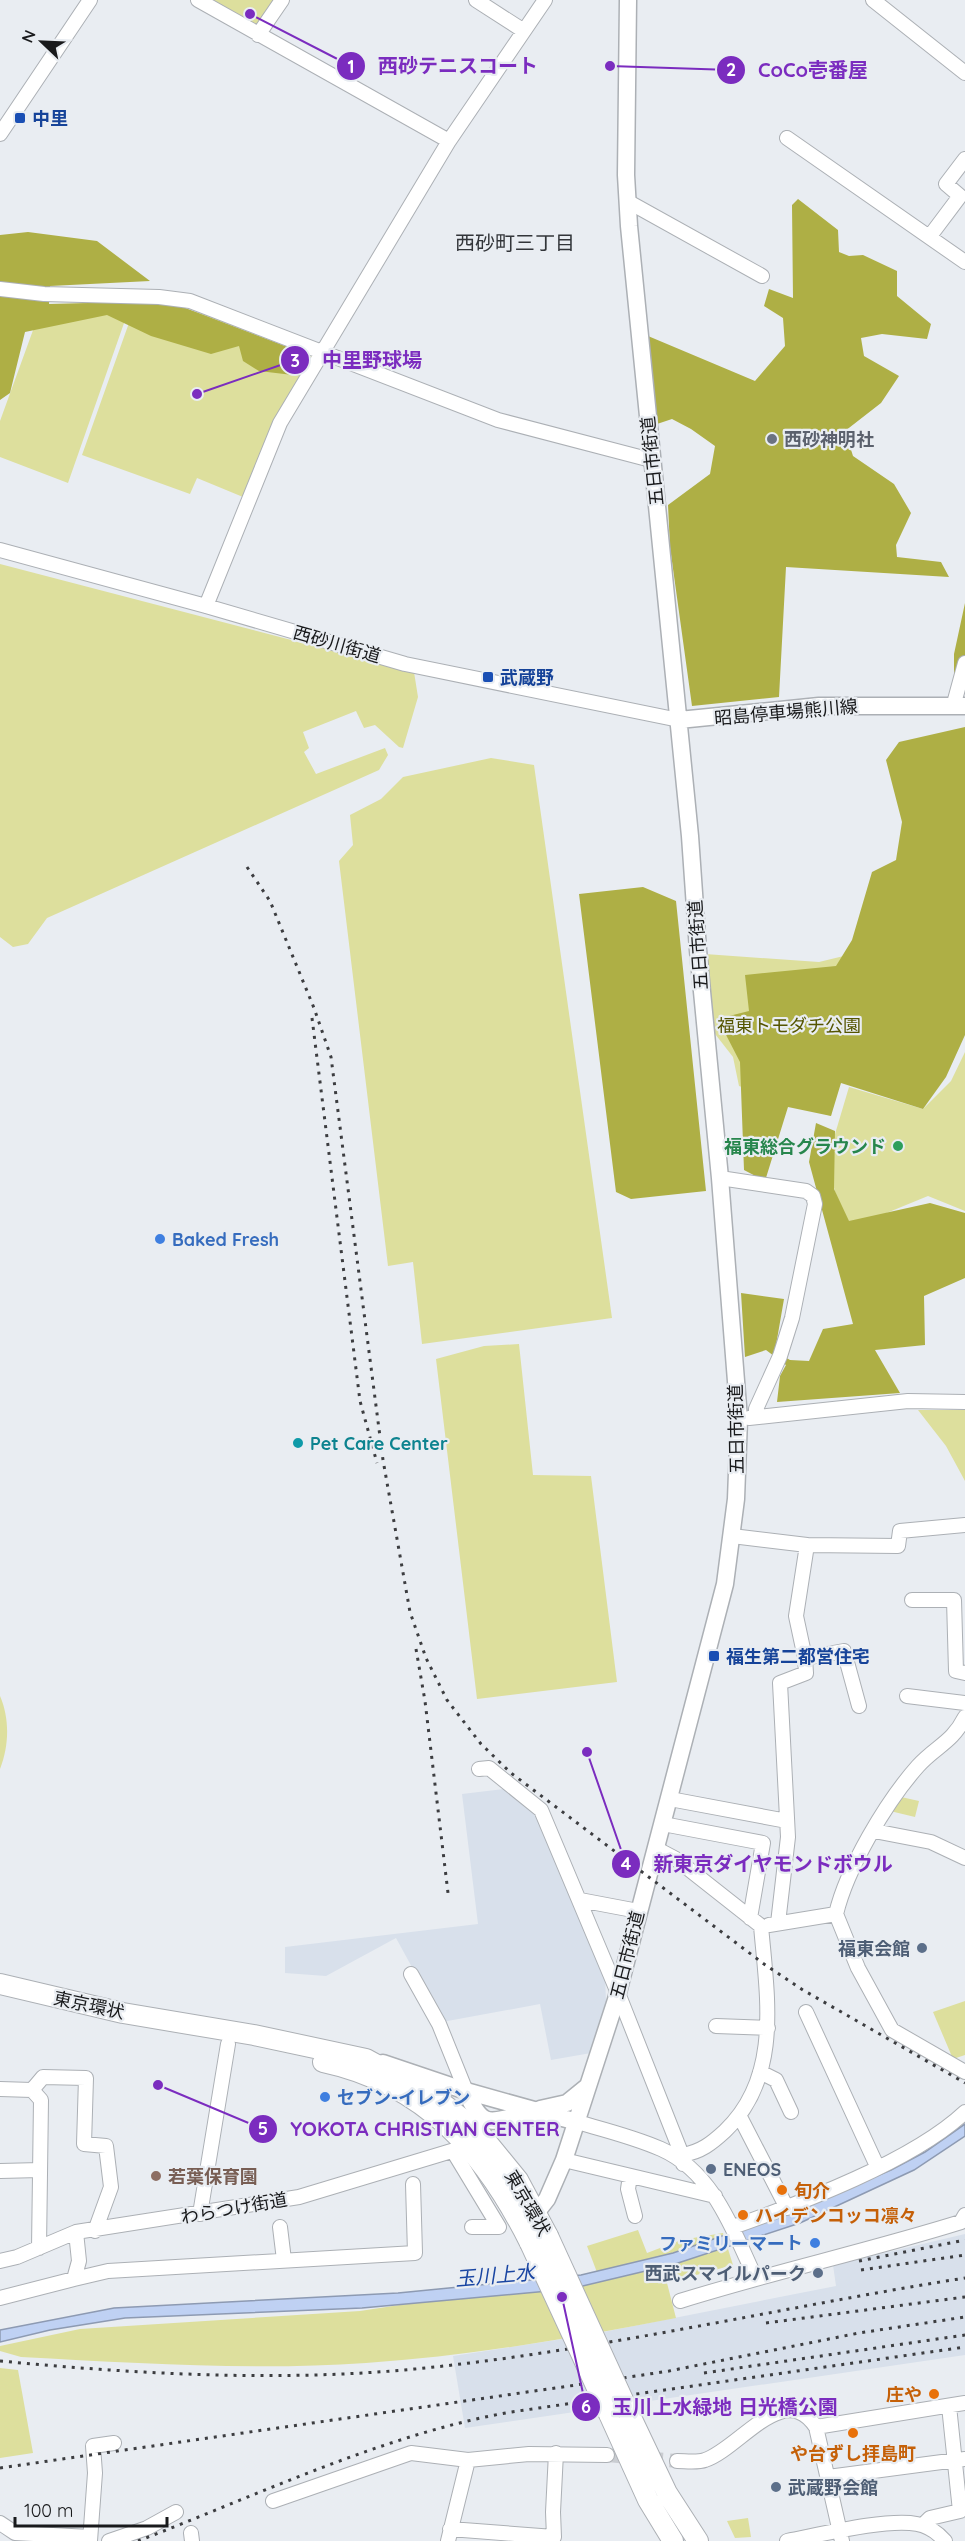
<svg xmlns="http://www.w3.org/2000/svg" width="965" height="2541" font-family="Quicksand,'Noto Sans JP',sans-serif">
	<rect width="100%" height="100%" fill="#e9edf2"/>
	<path fill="#d8e0eb" d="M512,1788L537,1808L605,1975L606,2002L591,2053L551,2060L540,2004L442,2022L396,1938L326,1976L285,1973V1947L478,1924L462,1794Z
		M965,2234V2355L465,2428L453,2356L588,2335L836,2286L833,2265Z"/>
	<path fill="#dddf9d" d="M208,0H278L258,29Z
		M130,306L68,483L0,457V421L40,311Z
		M135,306H172L204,314L313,357L279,411L243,497L197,478L190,494L82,455Z
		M0,564L414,672L418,697L403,748L399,747L375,725L364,728L356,711L303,732L309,748L304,752L316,774L385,748L388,755L379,770L47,918L28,944L13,947L0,937Z
		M491,758L534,765L612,1318L422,1344L413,1262L388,1266L339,861L353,845L350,815L381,799L403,777Z
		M705,954L819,962L852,954L831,1116L739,1086L733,1057L712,1030Z
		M965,1052V1211L928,1196L845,1230L827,1161L849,1087L923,1109L951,1081Z
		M519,1344L533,1475L591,1476L617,1682L477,1699L436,1359L484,1346Z
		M918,1410H965V1481L946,1446Z
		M0,1696C10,1719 9,1746 0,1769Z
		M901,1797L919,1801L915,1817L890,1811Z
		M965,2001V2055L953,2059L933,2012Z
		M638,2230L647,2253L681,2240L723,2233L733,2265L667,2283L676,2318C573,2338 470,2356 366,2363C252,2371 136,2363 21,2357L0,2351V2346L80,2329L360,2311L598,2275L587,2246Z
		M0,2368L18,2370L33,2453L0,2458Z
		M748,2518L751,2537L735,2538L727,2521Z"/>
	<path fill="#aeaf45" d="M798,199L838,230L839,252L849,256L863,255L897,271V296L931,324L927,339L882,334L861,338L864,356L899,376L881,403L845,431L853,456L894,484L911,513L896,545L897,557L941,562L949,577L786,567L779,697L692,706L670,547L668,505L710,474L715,446L691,429L672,419L657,424L648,336L755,381L785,346L783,318L764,306L769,289L793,298L792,205Z
		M28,232L97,241L150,281L50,286L49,304L167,301L306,354L301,376L259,371L243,361L239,346L211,354L151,336L107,315L25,332L10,393L0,400V235Z
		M965,603V688L954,692V654Z
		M965,727V1035L946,1077L923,1109L841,1083L831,1116L788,1107L765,1181L744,1170L740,1062L724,1031L725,1017L749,1011L745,975L836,966L852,940L872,872L896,860L902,822L886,760L899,742Z
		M643,887L676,901L706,1191L631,1199L616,1192L579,894Z
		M816,1123L835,1131L834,1189L849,1221L930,1203L965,1213V1278L924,1296L925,1345L875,1350L900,1393L777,1402L780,1376L786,1365L766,1350L745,1357L741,1293L784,1299L775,1351L790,1360L809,1361L823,1329L853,1324L809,1162Z"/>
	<path fill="#bfd1f3" stroke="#8d9ab2" stroke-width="1.5" d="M965,2124V2136L914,2170L800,2223L675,2264L570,2289L362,2308L125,2318L50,2330L0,2342V2330L114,2308L398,2293L581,2275L673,2253L789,2213L891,2170L925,2152Z"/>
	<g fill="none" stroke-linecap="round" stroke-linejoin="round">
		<path stroke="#cacdd2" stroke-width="14" stroke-dasharray="14 7" stroke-linecap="butt" d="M607,2455L677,2461"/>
		<defs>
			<path id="minor" d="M198,0L449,141
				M476,0L524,31
				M873,0L965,73
				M258,35L282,0
				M0,134L90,0
				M787,138L965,262
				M627,201L762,276
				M930,236L960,196L946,184L965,159
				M0,289L44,294L159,297L190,301L498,420L651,460
				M0,550L206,606L405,664L679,720
				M206,606L280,423L449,141L545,0
				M953,707L965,663
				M720,1178L806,1191L813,1196L815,1204L792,1318L780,1356L756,1409V1417
				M749,1418L908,1401L965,1402
				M732,1536L807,1545L898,1546L900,1531L965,1525
				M912,1600H954L956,1671L965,1673
				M805,1658L796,1616L807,1545
				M907,1696L965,1703
				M479,1769L489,1768L541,1810L618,1993L682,2155L683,2164
				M670,1799L787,1821
				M663,1824L763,1843L750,1918
				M874,1831L931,1842L965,1858
				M657,1849L676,1859L761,1926C767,1996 782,2077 725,2131C712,2143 701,2152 682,2155
				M580,1900L638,1911
				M836,1914C847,1868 886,1802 918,1766C936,1746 952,1743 965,1717
				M836,1914L858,1968L892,2030L965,2072
				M778,1923L788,1837L780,1683L806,1673L805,1658L844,1651L859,1706
				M769,1925L836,1914
				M411,1974L439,2024L466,2091
				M806,2012L877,2166
				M716,2026L768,2028
				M760,2072L776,2080L791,2112
				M0,2089L32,2090L43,2077L86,2078L84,2144L106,2146L111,2187L95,2231
				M32,2090L41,2100L39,2248
				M739,2115L787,2208
				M577,2122C605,2130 634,2137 661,2149C713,2172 733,2230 755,2277
				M453,2151L499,2227H472
				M564,2160L715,2196
				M0,2171L40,2170
				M630,2176L628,2189L635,2216
				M200,2214L228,2044
				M280,2227L284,2260
				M733,2227C801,2203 913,2161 965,2112
				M76,2232L79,2261L74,2279L108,2271L415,2253L413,2184
				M0,2261L17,2257L76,2232L299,2197L468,2146
				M0,2298L74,2279
				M680,2301C773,2272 868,2251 961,2222L965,2215
				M816,2427L965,2403
				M468,2460L529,2454L607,2455
				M677,2461C685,2461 697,2463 705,2460C739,2449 784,2379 816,2427L842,2541
				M828,2477L965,2459
				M273,2501L411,2453L468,2460L448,2541
				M0,2523L15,2533L90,2537
				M923,2525L930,2518L960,2511L949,2406
				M450,2529L554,2537L553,2512L556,2453
				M191,2533L192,2541
				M90,2541L95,2473L93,2446L114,2443
				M109,2541L147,2528L176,2512
				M787,2541C819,2535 887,2518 917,2524C928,2526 938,2533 945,2541"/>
			<path id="major" d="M679,720L819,706H965
				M383,2063L466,2091L577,2122
				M466,2091C488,2144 498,2108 538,2118
				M540,2109L567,2103L588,2086
				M525,2218L536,2213L547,2199L564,2160L616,2000L725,1584L736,1499L739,1419L720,1178L698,950L690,836L629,226L626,175L628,0"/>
			<path id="highway" d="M0,1984L123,2013L254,2035L366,2059L432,2095L478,2131L518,2180L548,2236
				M323,2062C426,2084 485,2153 530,2243
				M629,2413L667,2493L698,2541
				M609,2414L648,2500L673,2541"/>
		</defs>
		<use href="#minor" stroke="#acb0b5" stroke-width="16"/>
		<use href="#major" stroke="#acb0b5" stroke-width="19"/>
		<use href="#highway" stroke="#acb0b5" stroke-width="22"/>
		<use href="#minor" stroke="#fff" stroke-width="14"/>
		<use href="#major" stroke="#fff" stroke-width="16"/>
		<use href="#highway" stroke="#fff" stroke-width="20"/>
		<path stroke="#3c3d40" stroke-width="3" stroke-dasharray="3 6" stroke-linecap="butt" d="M247,867L270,901L314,1008L331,1057L383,1460L410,1612L426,1658L447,1700L481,1744L511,1773L764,1964L803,1990L965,2083
			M312,1018L360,1401L377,1463
			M416,1649L425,1701L448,1893
			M859,2261L965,2240
			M861,2270L965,2255
			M766,2323L965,2297
			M0,2361C138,2374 277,2382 415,2369C600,2351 781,2307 965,2278
			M704,2373L965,2335
			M0,2468L590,2383L669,2371L859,2333L965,2317
			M138,2541C258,2495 385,2434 511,2412L965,2347"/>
		<defs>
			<path id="highway-bridge" d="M548,2236L629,2413
				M530,2243L609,2414"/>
		</defs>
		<use href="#highway-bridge" stroke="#acb0b5" stroke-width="22" stroke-linecap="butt"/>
		<use href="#highway-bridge" stroke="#fff" stroke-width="20"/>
	</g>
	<g fill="#1a4fb4" stroke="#e9edf2" stroke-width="2">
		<rect x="14" y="112" width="12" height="12" rx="3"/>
		<rect x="482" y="671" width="12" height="12" rx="3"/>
		<rect x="708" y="1650" width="12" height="12" rx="3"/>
	</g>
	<circle fill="#6b7280" stroke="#e9edf2" stroke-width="2" cx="772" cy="439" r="6"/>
	<circle fill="#2e9e5b" stroke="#e9edf2" stroke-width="2" cx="898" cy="1146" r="6"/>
	<g fill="#3f7fe0" stroke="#e9edf2" stroke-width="2">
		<circle cx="160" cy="1239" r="6"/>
		<circle cx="325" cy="2097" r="6"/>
		<circle cx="815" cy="2243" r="6"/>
	</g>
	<circle fill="#0f9aa8" stroke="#e9edf2" stroke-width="2" cx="298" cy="1443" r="6"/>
	<g fill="#5c6f8a" stroke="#e9edf2" stroke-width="2">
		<circle cx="922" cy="1948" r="6"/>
		<circle cx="711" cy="2169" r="6"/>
		<circle cx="818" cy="2273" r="6"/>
		<circle cx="776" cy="2487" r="6"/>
	</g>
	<circle fill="#8d6e63" stroke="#e9edf2" stroke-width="2" cx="156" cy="2176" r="6"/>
	<g fill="#e8710a" stroke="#e9edf2" stroke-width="2">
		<circle cx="782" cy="2190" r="6"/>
		<circle cx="743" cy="2215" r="6"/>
		<circle cx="934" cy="2394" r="6"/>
		<circle cx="853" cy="2433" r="6"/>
	</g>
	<g text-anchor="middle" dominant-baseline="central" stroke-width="4.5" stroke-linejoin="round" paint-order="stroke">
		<g font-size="18" font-weight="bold" fill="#164399" stroke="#e9edf2" text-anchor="start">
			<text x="32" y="118">中里</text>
			<text x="500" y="677">武蔵野</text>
			<text x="726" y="1656">福生第二都営住宅</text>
		</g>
		<g font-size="18" font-weight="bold" fill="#5b616d" stroke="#e9edf2" text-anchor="start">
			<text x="784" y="439">西砂神明社</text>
		</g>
		<g font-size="18" fill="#191a1c" stroke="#e9edf2">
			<text transform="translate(652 461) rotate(-96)">五日市街道</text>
			<text transform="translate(337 644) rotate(16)">西砂川街道</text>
			<text transform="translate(786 712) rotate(-5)">昭島停車場熊川線</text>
			<text transform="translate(698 945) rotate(-94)">五日市街道</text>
			<text transform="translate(736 1429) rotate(-91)">五日市街道</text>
			<text transform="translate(627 1955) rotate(-76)">五日市街道</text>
			<text transform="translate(89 2005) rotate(12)">東京環状</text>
			<text transform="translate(528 2203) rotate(60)">東京環状</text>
			<text transform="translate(234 2208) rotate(-10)">わらつけ街道</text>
		</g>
		<g font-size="18" fill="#550" stroke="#e9edf2">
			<text x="789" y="1025">福東トモダチ公園</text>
		</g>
		<g font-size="18" font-weight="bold" fill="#27864d" stroke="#e9edf2" text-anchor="end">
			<text x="886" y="1146">福東総合グラウンド</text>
		</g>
		<g font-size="18" font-weight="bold" fill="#366cbe" stroke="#e9edf2" text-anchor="start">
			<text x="172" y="1239">Baked Fresh</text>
			<text x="337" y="2097">セブン-イレブン</text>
			<text x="803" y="2243" text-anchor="end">ファミリーマート</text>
		</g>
		<g font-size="18" font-weight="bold" fill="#0d838f" stroke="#e9edf2" text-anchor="start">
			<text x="310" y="1443">Pet Care Center</text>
		</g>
		<g font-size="18" font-weight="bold" fill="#4e5e75" stroke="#e9edf2" text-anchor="end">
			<text x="910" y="1948">福東会館</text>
			<text x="723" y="2169" text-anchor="start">ENEOS</text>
			<text x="806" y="2273">西武スマイルパーク</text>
			<text x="788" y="2487" text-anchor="start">武蔵野会館</text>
		</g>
		<g font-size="18" font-weight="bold" fill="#785e54" stroke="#e9edf2" text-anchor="start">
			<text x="168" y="2176">若葉保育園</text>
		</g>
		<g font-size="18" font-weight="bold" fill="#c56008" stroke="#e9edf2" text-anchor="start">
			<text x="794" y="2190">旬介</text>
			<text x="755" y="2215">ハイデンコッコ凛々</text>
			<text x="922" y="2394" text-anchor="end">庄や</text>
			<text x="853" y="2453" text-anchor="middle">や台ずし拝島町</text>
		</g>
		<g font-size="20" fill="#323539" stroke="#e9edf2">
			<text x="515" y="242">西砂町三丁目</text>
		</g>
		<g font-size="20" font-style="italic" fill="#1945a2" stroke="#e9edf2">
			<text transform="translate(495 2275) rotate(-5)">玉川上水</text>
		</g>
	</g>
	<path fill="none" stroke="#7b2cbf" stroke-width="2" d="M250 14L351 66M610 66L731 70M197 394L295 360M587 1752L626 1864M158 2085L263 2129M562 2297L586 2407"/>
	<g fill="#7b2cbf" stroke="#e9edf2" stroke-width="2">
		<circle cx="250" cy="14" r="6"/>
		<circle cx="610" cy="66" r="6"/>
		<circle cx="197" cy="394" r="6"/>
		<circle cx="587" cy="1752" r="6"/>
		<circle cx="158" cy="2085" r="6"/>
		<circle cx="562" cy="2297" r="6"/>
		<circle cx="351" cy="66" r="15"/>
		<circle cx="731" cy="70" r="15"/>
		<circle cx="295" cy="360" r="15"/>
		<circle cx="626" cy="1864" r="15"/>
		<circle cx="263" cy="2129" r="15"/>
		<circle cx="586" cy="2407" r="15"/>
	</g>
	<g font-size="18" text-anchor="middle" font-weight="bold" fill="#fff">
		<text x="351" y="73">1</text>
		<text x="731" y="76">2</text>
		<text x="295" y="367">3</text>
		<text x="626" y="1870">4</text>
		<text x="263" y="2135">5</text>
		<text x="586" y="2413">6</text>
	</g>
	<g font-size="20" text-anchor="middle" font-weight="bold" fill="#7b2cbf" stroke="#e9edf2" stroke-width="4.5" stroke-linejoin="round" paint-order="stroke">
		<text x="458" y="73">西砂テニスコート</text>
		<text x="813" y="77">CoCo壱番屋</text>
		<text x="372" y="367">中里野球場</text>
		<text x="773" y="1871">新東京ダイヤモンドボウル</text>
		<text x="425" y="2136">YOKOTA CHRISTIAN CENTER</text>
		<text x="725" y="2414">玉川上水緑地 日光橋公園</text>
	</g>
	<g transform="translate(42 42) rotate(293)" stroke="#e9edf2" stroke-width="4.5" paint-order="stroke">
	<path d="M0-4.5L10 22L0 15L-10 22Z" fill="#191a1c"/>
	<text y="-9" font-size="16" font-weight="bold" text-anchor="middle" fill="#191a1c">N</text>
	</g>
	<path d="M15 2517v9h152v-9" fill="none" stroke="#191a1c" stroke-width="3"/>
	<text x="24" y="2517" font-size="18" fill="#191a1c" stroke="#e9edf2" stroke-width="4.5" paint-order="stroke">100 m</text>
</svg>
